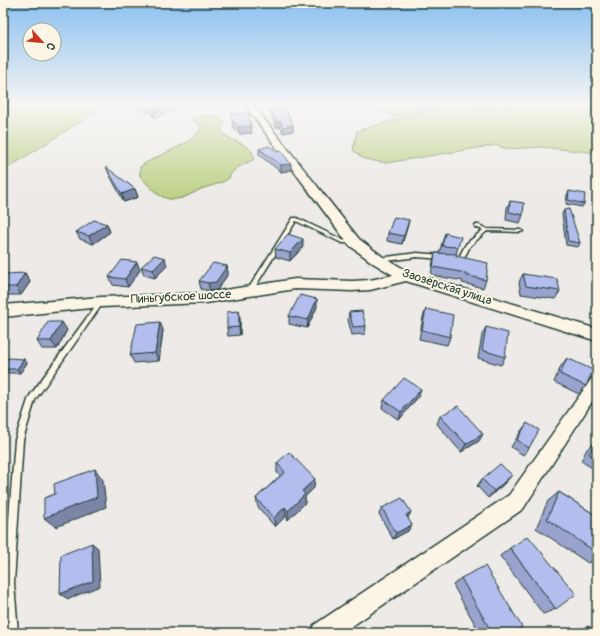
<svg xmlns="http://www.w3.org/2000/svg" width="600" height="636" font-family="Pangolin,sans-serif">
	<rect width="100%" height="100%" fill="#edeae7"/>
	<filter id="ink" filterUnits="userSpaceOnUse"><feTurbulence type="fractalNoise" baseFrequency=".025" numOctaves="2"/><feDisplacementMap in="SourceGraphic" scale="8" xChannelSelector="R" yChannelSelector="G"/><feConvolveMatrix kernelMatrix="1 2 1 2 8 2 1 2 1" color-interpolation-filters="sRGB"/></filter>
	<g filter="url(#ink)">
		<path fill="#bed288" stroke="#6e885e" d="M3,105H104L80,122L3,171Z
			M364,105H425L428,108L424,110L397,117Z
			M448,105H597V153L541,147L507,149L496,145L386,163L364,159L353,150L357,131Z
			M203,115C212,115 219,115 225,122L221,129C226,144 253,140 254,159C245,165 232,167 229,178C221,184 213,185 204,188C198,190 192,194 187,196C164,206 154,191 140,176V167C155,155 195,144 201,128L200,125L192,120Z"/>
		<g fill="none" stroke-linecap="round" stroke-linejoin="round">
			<path stroke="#6c96ad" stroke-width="2" d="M585,105L597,115"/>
			<defs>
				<path id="service" d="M177,105H181L156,116L153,115Z
					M311,105L336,106L352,105L336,108Z
					M293,218H297L345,241H354L356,242L354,243H342L296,221L252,292H248L247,291Z
					M475,225H479L487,229L521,230L523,231L521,232L487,231L470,246L463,260L453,259L452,258L453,257H459L466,244L483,230L475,227Z
					M417,253L442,255L445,257L442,259L417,257L379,262L376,260L379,258Z
					M101,300L104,302L103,303L35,400L23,440L14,583L18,633H8L4,583L15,440L29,397L99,301Z"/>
				<path id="minor" d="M597,376V394L523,509L342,633H311L314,625L509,495L592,378Z"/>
				<path id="tertiary" d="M245,105H253L359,239L383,257L411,273L597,329V341L406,281L370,290L352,291L295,289L206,303L101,307L3,317V305L101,297L206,293L295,279L352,281L370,280L393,275L373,263L349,245Z"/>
			</defs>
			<use href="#service" stroke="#1f3d34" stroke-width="3"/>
			<use href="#minor" stroke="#1f3d34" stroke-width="3"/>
			<use href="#tertiary" stroke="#1f3d34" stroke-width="3"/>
			<use href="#service" fill="#fcf5e5" fill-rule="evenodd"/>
			<use href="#minor" fill="#fcf5e5" fill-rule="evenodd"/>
			<use href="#tertiary" fill="#fcf5e5" fill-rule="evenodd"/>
		</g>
		<path fill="#9aa3ce" stroke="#1f3d34" d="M124,105H168V106L150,113Z
			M269,105H283L293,125V131L283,133L280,127H276L269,109Z
			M231,114L252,133L239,134L233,127Z
			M259,149L291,170L281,172L259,155Z
			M106,167L135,189L138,197L124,202L109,174Z
			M569,191L584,204L582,207L566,204L567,195Z
			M510,201L523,215L520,223L506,220L507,208Z
			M564,210L580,243L578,247L566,245L562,214Z
			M409,220L407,228L402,244L387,241L388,233Z
			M107,224L110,232L93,244L80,239L76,232Z
			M445,233L458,247L456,254V256L486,280L483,288L462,283L463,281L431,275L433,261L435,253H439Z
			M303,247L290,261L276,257L275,249Z
			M167,266L155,278L144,275L141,267Z
			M227,266L228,274L217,290L210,291L201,289L199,281Z
			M140,270L128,287L113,285L109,277Z
			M25,273L30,282L21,295H3V277Z
			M523,274L560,291L555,299L521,294L519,282Z
			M317,307L307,328L289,324V316Z
			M426,309L450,337L447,345L419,339L423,317Z
			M349,312L366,326L365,334L352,335L348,320Z
			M240,319V335L228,336L227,328Z
			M486,327L505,357L501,365L478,358L482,335Z
			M67,330L57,349H42L37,341Z
			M163,330L159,361L134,363L130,355Z
			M567,358L586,386L579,394L554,382L561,366Z
			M24,359L27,363L20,373H5L3,371V366Z
			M418,397L399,420L382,408L384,400Z
			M440,416L479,441L461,452L437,424Z
			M527,423L529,448L523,455L511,447L521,431Z
			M595,442L597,443V471L581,461L587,449Z
			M277,463L314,488L305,497V503L288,520L286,516L275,527L258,507L256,498L280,476L277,473Z
			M482,479L506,482L488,498L477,486Z
			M559,492L597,516V558L588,563L536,528L548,501Z
			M382,508L408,518V531L393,539L379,514Z
			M510,548L556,609L543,614L500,556Z
			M461,578L512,633H480L453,585Z
			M589,626L594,633H574L579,630Z"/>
		<path fill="#7d85a7" stroke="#1f3d34" d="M155,105H168V106L150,113L149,107Z
			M280,121V127H276V122Z
			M293,125V131L283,133V127Z
			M251,126L252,133L239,134L238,127Z
			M291,164V170L281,172V165Z
			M135,189L138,197L124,202L122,194Z
			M409,220L407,228L402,244L404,236Z
			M107,224L110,232L93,244L89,236Z
			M303,239V247L290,261V253Z
			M165,258L167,266L155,278L153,270Z
			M137,262L140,270L128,287L125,279Z
			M227,266L228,274L217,290L210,291L208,283Z
			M25,273L30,282L21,295L16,287Z
			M317,299V307L307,328L308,320Z
			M239,311L240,319V335L239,327Z
			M62,322L67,330L57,349L51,341Z
			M160,322L163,330L159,361L155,353Z
			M24,359L27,363L20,373L17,369Z
			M421,389L418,397L399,420L401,412Z
			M483,434L479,441L461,452L466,444Z
			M95,469L103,480L106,507L56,527L44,518Z
			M512,475L506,482L488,498L494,491Z
			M315,479L314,488L305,497V503L288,520V511L302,491Z
			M285,507L286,516L275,527L274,518Z
			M411,512L408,518L406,515Z
			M412,525L408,531L393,539L396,533Z
			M92,543L98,548L100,586L68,599L60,594Z"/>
		<path fill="#b3beef" stroke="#1f3d34" d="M141,105H155L149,107Z
			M269,105H283L293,125L283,127L280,121L276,122Z
			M248,113L251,126L238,127L232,120L231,114Z
			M269,146L278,152L281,151L291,164L281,165L259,149Z
			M106,167L135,189L122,194Z
			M569,191L585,194L584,204L568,200Z
			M510,201L524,203L523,215L509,212Z
			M569,209L580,243L568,241L564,210Z
			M394,217L409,220L404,236L388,233Z
			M94,220L107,224L89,236L76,232Z
			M445,233L461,237L458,247L442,246Z
			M288,234L303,239L290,253L275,249Z
			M435,253L457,254L456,256L488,263L486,280L465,275L466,273L433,267Z
			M154,255L165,258L153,270L141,267Z
			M122,260L137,262L125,279L109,277Z
			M213,263L227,266L216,282L208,283L199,281Z
			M25,273L16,287H3V277L6,274Z
			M523,274L557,279L560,291L526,286Z
			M300,295L317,299L308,320L289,316Z
			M426,309L453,315L450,337L422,330Z
			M239,311V327L227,328V312Z
			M362,311L366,326L353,327L349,312Z
			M48,322H62L51,341H37Z
			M160,322L155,353L130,355L137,324Z
			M486,327L508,333L505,357L482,350Z
			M8,358L24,359L17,369H3V366Z
			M567,358L593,370L586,386L560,374Z
			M404,378L421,389L401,412L384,400Z
			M458,406L483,434L466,444L440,416Z
			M527,423L539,430L529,448L517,440Z
			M595,442L597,443V459L589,454Z
			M289,452L315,479L302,491L305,494L288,511L285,507L274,518L256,498L285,472L277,463Z
			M500,464L512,475L494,491L482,479Z
			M95,469L97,497L44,518V498L55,494L54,484Z
			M559,492L597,516V553L547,519Z
			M402,498L411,512L406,515L412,525L396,533L382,508Z
			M528,536L576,594L556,609L510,548Z
			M92,543L93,581L60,594L61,555Z
			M485,566L522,627L512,633H492L461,578Z
			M589,626L594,633H580Z"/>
	</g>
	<linearGradient id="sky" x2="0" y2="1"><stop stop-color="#8bc0f0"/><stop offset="0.54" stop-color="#f7f6f4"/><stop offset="1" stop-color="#f7f6f4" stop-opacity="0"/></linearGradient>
	<rect width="600" height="194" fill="url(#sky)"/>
	<g text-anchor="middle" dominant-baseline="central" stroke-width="4" stroke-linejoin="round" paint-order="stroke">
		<g font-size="12" fill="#1f3d34" stroke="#fcf5e5">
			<text transform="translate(447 287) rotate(18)">Заозёрская улица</text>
			<text transform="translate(181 297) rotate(-3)">Пиньгубское шоссе</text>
		</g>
	</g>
	<rect width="600" height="636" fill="none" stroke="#fcf5e5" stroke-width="16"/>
	<rect x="8" y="8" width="584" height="620" fill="none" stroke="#1f3d34" stroke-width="1.5" filter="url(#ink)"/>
	<g transform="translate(42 42) rotate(117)"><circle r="19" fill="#fcf5e5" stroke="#a4ab9e"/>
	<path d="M0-3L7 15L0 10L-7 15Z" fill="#c8321e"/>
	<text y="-6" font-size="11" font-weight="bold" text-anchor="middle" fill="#1f3d34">С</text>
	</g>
</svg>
